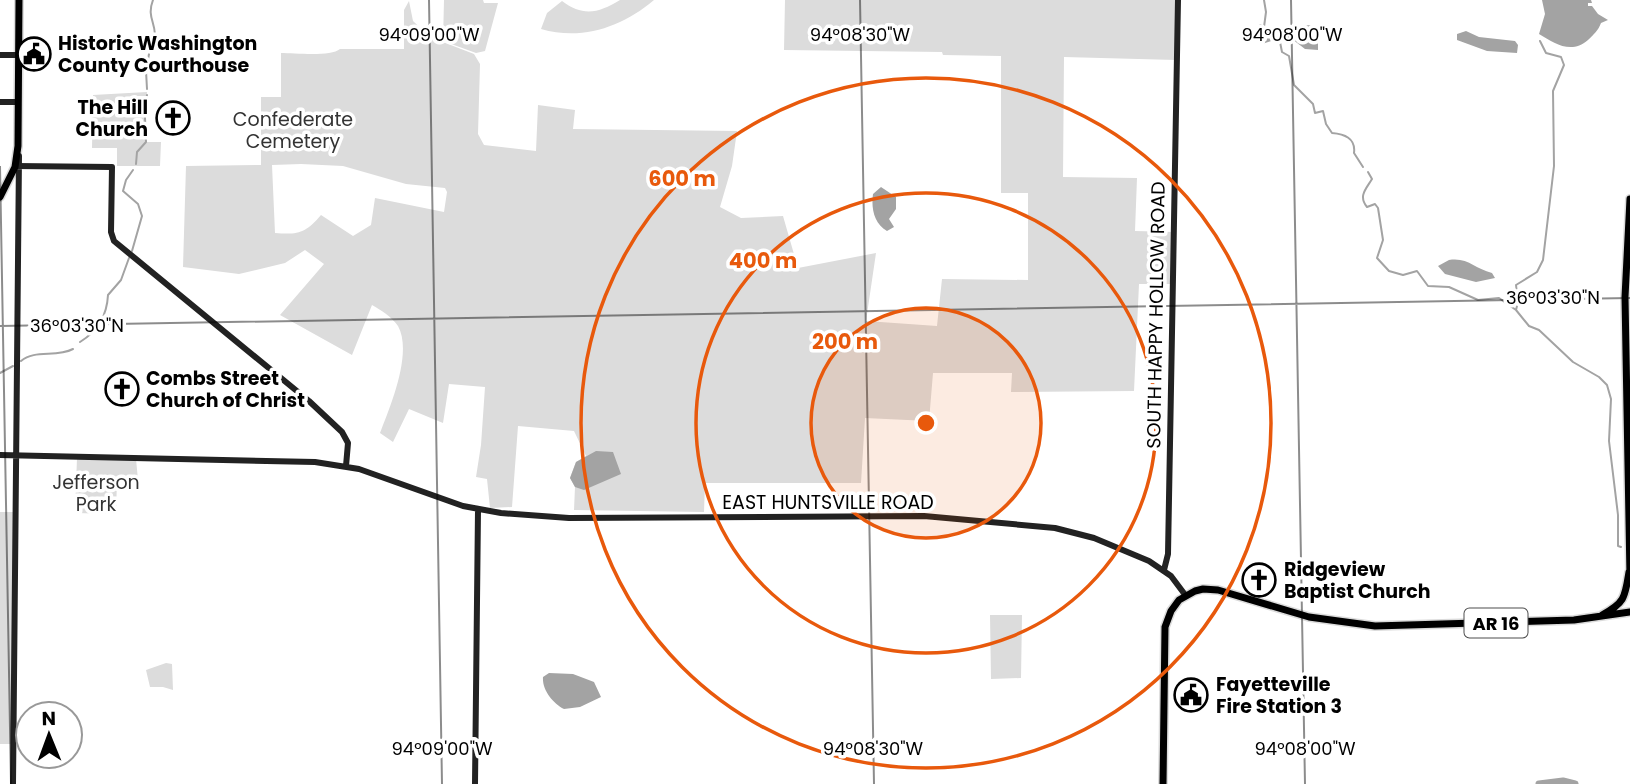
<svg xmlns="http://www.w3.org/2000/svg" width="1630" height="784" font-family="Poppins,sans-serif">
	<rect width="100%" height="100%" fill="#fff"/>
	<path fill="#dcdcdc" fill-rule="evenodd" d="M444,0H483L484,3H498L485,51L476,53L443,41Z
		M620,0H654C622,27 582,41 541,29L547,13L562,1C583,17 599,13 620,0Z
		M785,0H1178L1176,60L1064,57L1063,177L1137,178L1135,231L1174,232L1173,284H1139L1134,391L1011,392L1012,373H933L929,421L865,418L861,483H705L704,512L574,510L575,487L570,478L576,462L586,456L574,431L518,426L512,507L490,508L487,479L476,477L481,445L485,387L449,384L443,423L409,409L393,442L380,433C390,407 413,353 398,326C392,317 381,310 372,305L352,355L280,315L324,264L305,250L285,263L239,274L183,267L186,166L261,165V97H281V53C295,53 331,57 340,49H404V10L409,1L413,21L430,37L474,54L480,64L478,134L484,145L536,151L538,105L575,110L573,129L737,131L732,166L720,207L741,218L783,216L798,268L876,253L866,321L937,326L942,279L1028,280V193H1001V56L943,55L942,52L784,50ZM301,164L343,166L406,184L445,188L447,192L444,212L375,198L371,225L353,236L321,215C306,233 298,235 275,233L272,165Z
		M147,92L145,118L147,142H161L160,166H117V148H92L93,95Z
		M77,458L136,459L138,480H117L116,514L75,513Z
		M0,512H15L13,744H0Z
		M990,615H1022L1021,678L991,679Z
		M166,663L172,664L173,690L163,687H150L146,670Z"/>
	<path fill="#a3a3a3" d="M1542,0H1591L1592,3H1588V6H1592L1598,14L1608,20L1601,23C1598,31 1594,34 1588,40C1571,55 1554,43 1539,34L1545,14Z
		M1260,24C1274,31 1295,26 1311,25L1318,30V50L1305,49L1292,39L1274,40L1262,44L1257,28Z
		M1466,31L1479,37L1515,41L1518,45L1517,53L1487,51L1457,40V34Z
		M881,187L896,197V209L889,219L894,227L887,231C874,224 871,208 873,194Z
		M1449,260C1468,257 1475,269 1492,273L1495,278L1476,282L1445,274L1438,266Z
		M596,451L613,452L621,474L584,490L575,487L570,478L576,462Z
		M549,673L573,674L594,682L601,697L580,707L564,709C553,703 542,690 543,677Z"/>
	<g fill="none" stroke-linecap="round" stroke-linejoin="round">
		<path stroke="#a3a3a3" stroke-width="2" d="M1264,27L1266,12L1264,0
			M1277,40L1280,42L1282,52L1289,56L1294,85L1313,104L1315,113L1323,111L1326,124L1332,133C1344,134 1356,138 1354,153L1363,167
			M1540,41L1546,53L1561,57L1564,65L1553,91L1554,166L1543,260L1537,272L1516,285L1518,302L1516,310L1529,326L1539,330L1573,362L1599,377L1607,385L1611,399L1609,441L1618,515V546L1621,547
			M152,49C161,24 145,21 153,0
			M147,89L146,71L149,54
			M136,164L137,152L146,142L145,118L147,95
			M1368,172L1372,179C1366,189 1358,196 1367,207L1375,204L1378,208L1383,240L1377,258L1389,271L1403,275L1417,271L1428,286L1449,287L1478,300L1499,298L1516,310
			M132,251L142,216L138,204L123,191L126,180L133,170
			M80,342C98,331 107,315 108,295L121,280L129,258
			M21,361C35,349 56,358 73,349
			M0,373L13,366"/>
		<path stroke="#a3a3a3" stroke-width="7" d="M1539,784L1563,781L1575,784"/>
		<defs>
			<path id="primary" d="M0,197L15,167L18,146L19,0
				M1630,199L1625,297L1630,577
				M1602,615C1625,603 1625,597 1629,572
				M1163,784L1165,627L1171,611L1179,600L1195,591L1203,589L1218,590L1309,617L1375,626L1574,620L1630,612"/>
		</defs>
		<use href="#primary" stroke="#dbdbdb" stroke-width="10"/>
		<path stroke="#222" stroke-width="6" d="M0,55H19
			M0,102H18
			M15,166L112,167L111,232L114,241L309,401L342,432L348,443L346,466
			M0,455L315,462L359,469L463,506L501,513L569,518L924,516L1055,528L1094,538L1149,561L1171,576L1186,596
			M1164,570L1168,554L1178,0
			M13,784L19,156
			M475,784L478,510"/>
		<use href="#primary" stroke="#000" stroke-width="7"/>
	</g>
	<path fill="none" stroke="#000" stroke-width="2" stroke-opacity="0.45" d="M429,0L442,784M860,0L874,784M1291,0L1305,784M0,166L11,784M0,326L1630,298"/>
	<circle cx="926" cy="423" r="115" fill="#e8590c" fill-opacity=".12"/>
	<g fill="none" stroke="#e8590c" stroke-width="3.5">
		<circle cx="926" cy="423" r="115"/>
		<circle cx="926" cy="423" r="230"/>
		<circle cx="926" cy="423" r="345"/>
	</g>
	<defs>
		<symbol id="civic-ring" viewBox="-11 -11 22 22"><circle r="9.5" fill="#fff" stroke="#000" stroke-width="1.5"/><path d="M-.6-6.5H3V-4.5H.6V-3L4-1V1h2V6H-6V1h2V-1L-.6-3ZM-1.2 2.5V6h2.4V2.5Z" fill="#000"/></symbol>
		<symbol id="church-ring" viewBox="-11 -11 22 22"><circle r="9.5" fill="#fff" stroke="#000" stroke-width="1.5"/><path d="M-1.2-6h2.4v3.5h3.3v2.4h-3.3V6h-2.4V-.1h-3.3v-2.4h3.3Z" fill="#000"/></symbol>
	</defs>
	<g fill-rule="evenodd">
		<use href="#civic-ring" x="15" y="35" width="38" height="38"/>
		<use href="#church-ring" x="154" y="99" width="38" height="38"/>
		<use href="#church-ring" x="103" y="370" width="38" height="38"/>
		<use href="#church-ring" x="1240" y="561" width="38" height="38"/>
		<use href="#civic-ring" x="1172" y="676" width="38" height="38"/>
	</g>
	<g text-anchor="middle" dominant-baseline="central" stroke-width="7" stroke-linejoin="round" paint-order="stroke">
		<rect fill="#fff" stroke="#4c4c4c" stroke-width="2" x="1464.5" y="608.5" width="63" height="29" rx="5"/>
		<g font-size="18" font-weight="bold" fill="#000">
			<text x="1496" y="623">AR 16</text>
		</g>
		<g font-size="19" font-weight="bold" fill="#000" stroke="#fff" text-anchor="start">
			<text x="58" y="43">Historic Washington<tspan x="58" dy="22">County Courthouse</tspan></text>
			<text x="148" y="107" text-anchor="end">The Hill<tspan x="148" dy="22">Church</tspan></text>
			<text x="146" y="378">Combs Street<tspan x="146" dy="22">Church of Christ</tspan></text>
			<text x="1284" y="569">Ridgeview<tspan x="1284" dy="22">Baptist Church</tspan></text>
			<text x="1216" y="684">Fayetteville<tspan x="1216" dy="22">Fire Station 3</tspan></text>
		</g>
		<g font-size="19" fill="#333" stroke="#fff">
			<text x="293" y="119">Confederate<tspan x="293" dy="22">Cemetery</tspan></text>
			<text x="96" y="482">Jefferson<tspan x="96" dy="22">Park</tspan></text>
		</g>
		<g font-size="19" fill="#000" stroke="#fff">
			<text transform="translate(1156 315) rotate(-89)">SOUTH HAPPY HOLLOW ROAD</text>
			<text x="828" y="502">EAST HUNTSVILLE ROAD</text>
		</g>
	</g>
	<g font-size="18" text-anchor="middle" fill="#000" stroke="#fff" stroke-width="7" stroke-linejoin="round" paint-order="stroke">
		<text x="429" y="41">94°09'00"W</text>
		<text x="860" y="41">94°08'30"W</text>
		<text x="1292" y="41">94°08'00"W</text>
		<text x="1553" y="304">36°03'30"N</text>
		<text x="77" y="332">36°03'30"N</text>
		<text x="442" y="755">94°09'00"W</text>
		<text x="873" y="755">94°08'30"W</text>
		<text x="1305" y="755">94°08'00"W</text>
	</g>
	<circle cx="926" cy="423" r="10" fill="#e8590c" stroke="#fff" stroke-width="3.5"/>
	<g font-size="21" text-anchor="middle" font-weight="bold" fill="#e8590c" stroke="#fff" stroke-width="7" stroke-linejoin="round" paint-order="stroke">
		<text x="682" y="186">600 m</text>
		<text x="763" y="268">400 m</text>
		<text x="845" y="349">200 m</text>
	</g>
	<g transform="translate(49 735) rotate(359)"><circle r="33" fill="#ffffff" stroke="#999999" stroke-width="2"/>
	<path d="M0-5L12 26L0 18L-12 26Z" fill="#000000"/>
	<text y="-10" font-size="19" font-weight="bold" text-anchor="middle" fill="#000000">N</text>
	</g>
</svg>
